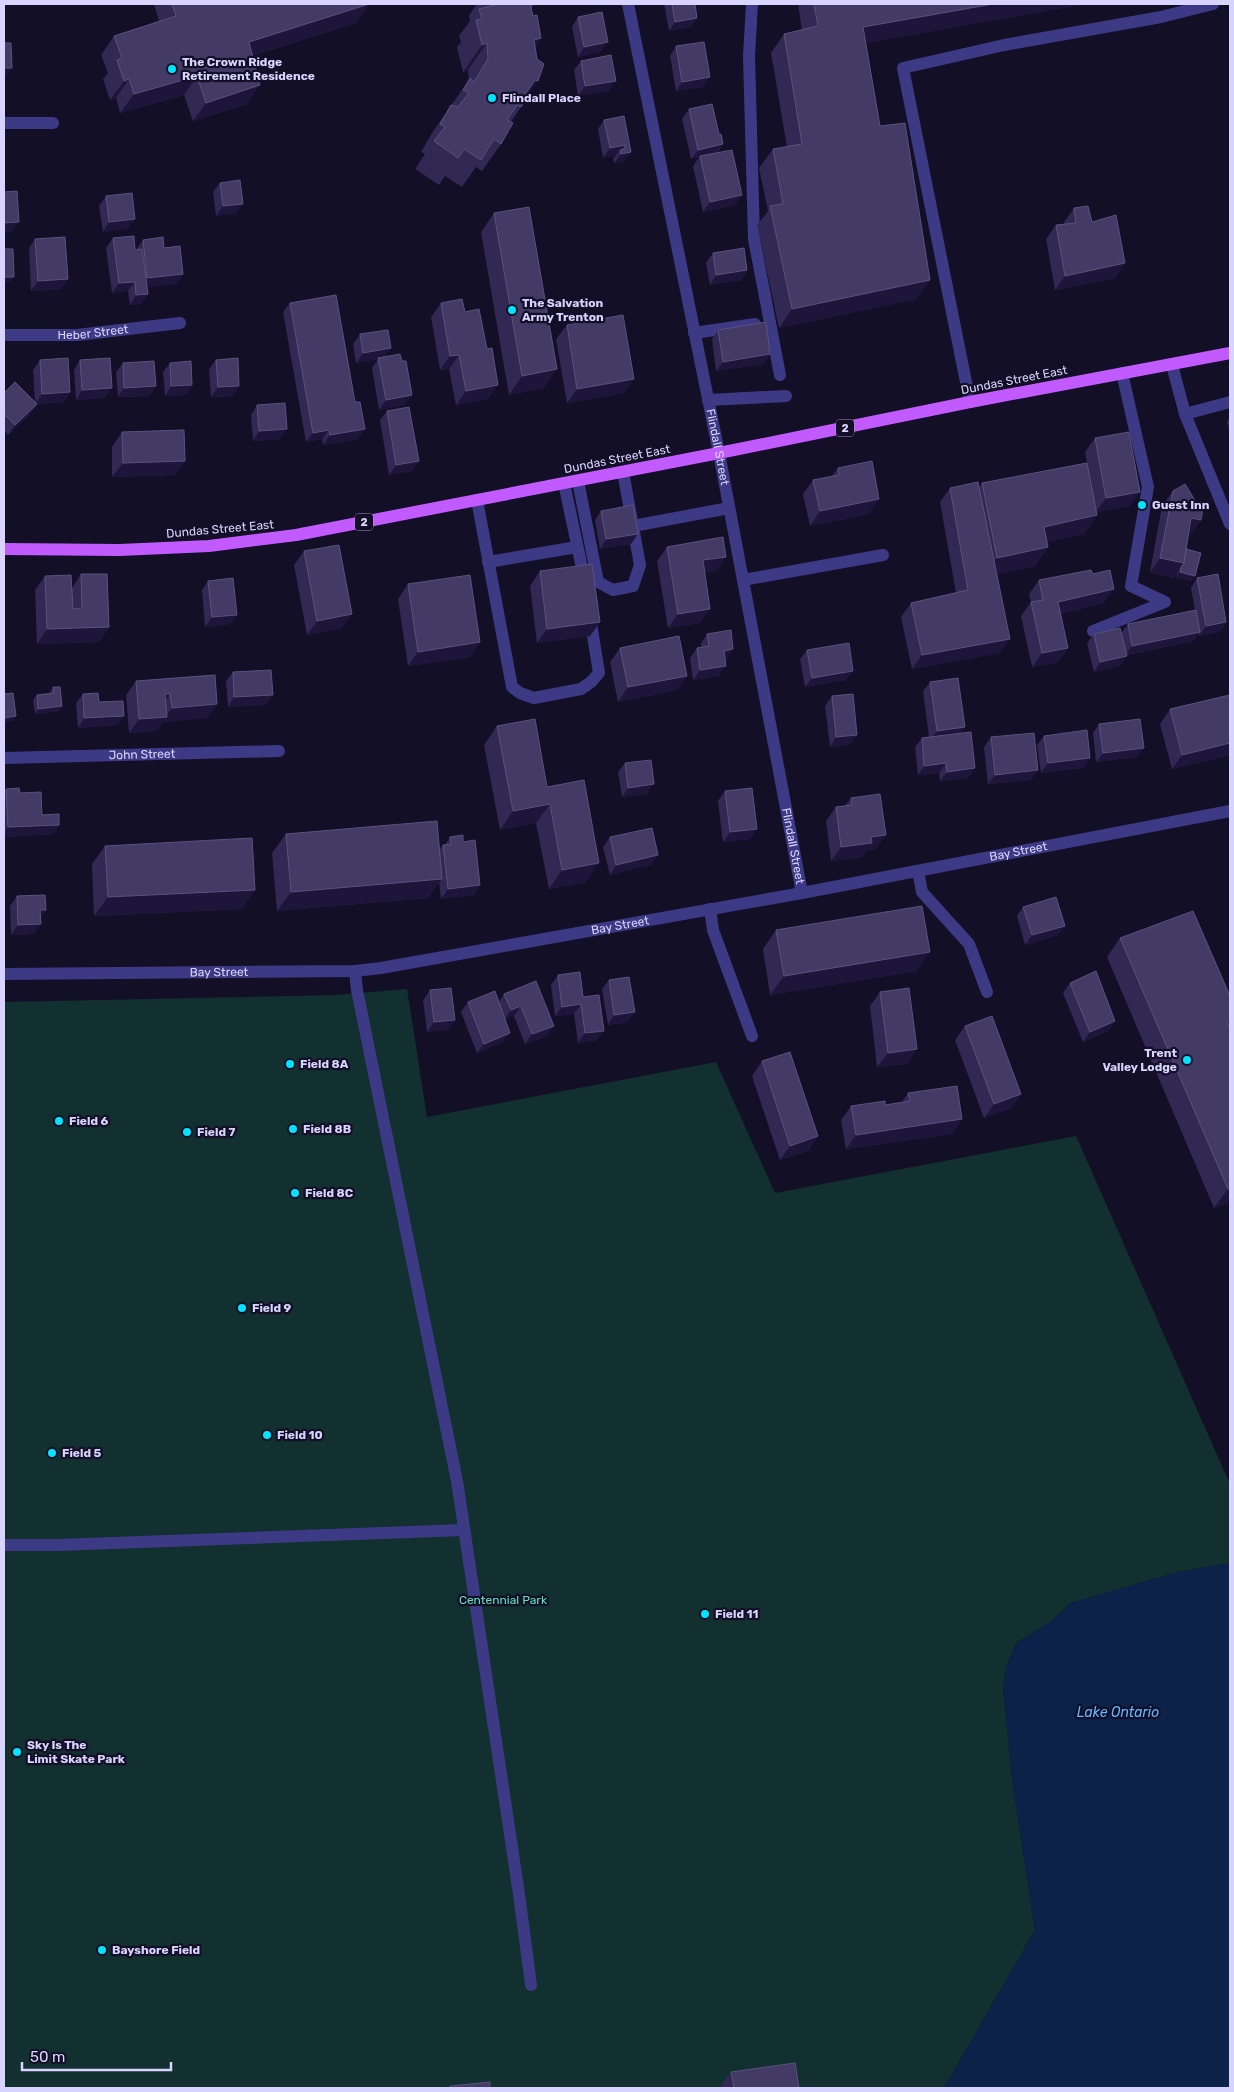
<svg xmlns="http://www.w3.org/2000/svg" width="1234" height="2092" font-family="Rubik,sans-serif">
	<rect width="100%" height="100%" fill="#130f26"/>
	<path fill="#12302f" d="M407,989L427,1117L716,1062L775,1193L1076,1136L1230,1484V1563L1178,1572L1071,1603L1049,1623L1016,1643L1007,1665L1003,1687L1013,1786L1035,1930L944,2088H4V1002L337,995Z"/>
	<path fill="#0c2248" d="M1230,1563V2088H944L1035,1930L1013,1786L1003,1687L1007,1665L1016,1643L1049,1623L1071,1603L1178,1572Z"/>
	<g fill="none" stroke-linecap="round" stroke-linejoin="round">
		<g stroke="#3d3a85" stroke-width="12">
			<path id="s1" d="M628,4L719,453L802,893"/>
			<path d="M752,4L749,56L754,239L780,375"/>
			<path d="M4,123H53"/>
			<path d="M694,333L755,324"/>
			<path id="s2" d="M4,335H77L180,323"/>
			<path d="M1172,365L1185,414L1230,524"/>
			<path d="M708,400L786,396"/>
			<path d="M970,402L903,68L1004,45L1161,17L1213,4"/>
			<path d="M1185,414L1230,402"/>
			<path d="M578,481L598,582L613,590L633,586L640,565L623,472"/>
			<path d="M564,483L585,582"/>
			<path d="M477,500L512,687L520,693L534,698L581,689L591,682L599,673L590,617"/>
			<path d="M633,526L729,508"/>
			<path d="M488,562L577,547"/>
			<path d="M743,580L883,555"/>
			<path d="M1093,631L1165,602L1131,586L1148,487L1122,373"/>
			<path id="s3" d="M4,758L279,751"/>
			<path d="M918,871L922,892L969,944L987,992"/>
			<path d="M710,909L713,930L752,1036"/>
			<path d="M355,971L357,990L457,1481L519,1894L531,1985"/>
			<path id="s4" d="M4,974L355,971L381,968L802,893L1230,811"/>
			<path d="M4,1545H58L464,1530"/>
		</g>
		<path stroke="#c25bff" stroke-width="12" d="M4,549L120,550L209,546L296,535L719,453L970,402L1230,353"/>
	</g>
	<path fill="#312854" d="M154,4H369L356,23L252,56L247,104L193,121L184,95L120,113L116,98L110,100L103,79L108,73L101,55L114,36L159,21Z
		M477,4H535L531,9L533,16L541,38L535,47L527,98L511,122L501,144L482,171L476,167L462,187L445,176L439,185L415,169L425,154L421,152L432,133L469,80L468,70L463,72L457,47L461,42L459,36L470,21L469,15Z
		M664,4H695L697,18L690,27L669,31Z
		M798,4H1084L866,43L880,126L930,280L916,299L779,328L757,225L768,211L759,168L773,149L787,147L771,53L784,34L802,30Z
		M578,17L601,52L578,57L572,27Z
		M676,46L703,87L676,91L670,56Z
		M581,61L609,91L578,96L574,70Z
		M689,109L719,134L723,144L717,153L735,205L703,212L693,166L699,157L691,159L682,119Z
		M604,120L631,152L624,161L614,163L613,159L616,155L603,158L598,129Z
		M220,183L243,204L236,213L216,216L213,192Z
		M106,196L128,228L103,232L99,206Z
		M1074,208L1092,222L1125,263L1115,278L1055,290L1046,239L1056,225L1064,224V222Z
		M494,213L544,388L509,395L481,232Z
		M113,238L135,250H136L143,240L164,248L183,274L176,284L147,287L148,294L141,304L130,305L128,291L112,293L106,248Z
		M35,239L68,279L61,289L31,291L29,248Z
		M713,253L747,270L741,280L710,285L706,263Z
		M290,303L355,402L358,439L323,445L322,439L306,442L283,312Z
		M441,303L465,312L487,349L498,385L488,399L456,405L449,369L440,370L431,317Z
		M567,325L624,393L567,403L556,339Z
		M718,330L764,364L716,371L712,339Z
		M360,334L391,348L384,357L405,405L379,410L372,368L378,359L356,363L353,344Z
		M40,360L70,392L64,402L37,404L30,414L8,435L4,430V393L35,402L33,370Z
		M80,360L105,398L76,400L74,370Z
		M216,360L233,396L211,397L209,369Z
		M123,363L156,386L149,396L118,397L116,372Z
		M170,363L192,385L186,395L165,396L163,372Z
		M257,405L280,439L253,441L251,415Z
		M387,411L419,461L412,471L389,475L380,420Z
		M1230,417V431L1227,422Z
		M122,432L185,461L175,475L112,477V447Z
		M1095,438L1130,506L1097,512V515L1084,534L1047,542L1048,547L1035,566L996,574L1010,639L999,653L912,669L901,617L911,603L956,593L940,502L950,488H979L982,483L1087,463L1085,452Z
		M838,468L869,514L810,526L803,494L813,480L832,476Z
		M1173,491L1201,520L1191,534L1188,533L1186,549L1195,576L1191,581L1176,577L1178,572L1174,578L1150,572L1162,506Z
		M601,511L631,544L600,549L595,520Z
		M667,547L726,557L716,571L705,573L700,623L668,628L657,561Z
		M304,551L342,628L307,635L294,565Z
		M540,571L600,622L590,636L537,643L530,586Z
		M81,574L109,627L99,642L37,644L35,590L45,576L72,588Z
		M1197,578L1226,622L1220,632L1199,636V633L1193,641L1127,655L1120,666L1094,672L1087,643L1094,634L1122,632L1128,624L1195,610L1191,588Z
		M1039,580L1104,603L1060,614L1068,648L1058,662L1032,667L1021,616L1031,602L1029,594Z
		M208,581L237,615L230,624L205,627L202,590Z
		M408,584L480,642L470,657L408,666L398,599Z
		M707,634L727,659H725L719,676L693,680L690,658L697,648L701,647V643Z
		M620,648L687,676L677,690L618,702L610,662Z
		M807,650L846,680L805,687L800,659Z
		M233,672L266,705L228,707L226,681Z
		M136,681L217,704L207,718L163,722L157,731L129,733L126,695Z
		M930,682L965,727L960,733L975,768L968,778L940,781L939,773L918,775L915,747L922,738L929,737L923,691Z
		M53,687L62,706L59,711L35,714L33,700L37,695L50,694V692Z
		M83,694L124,716L117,725L78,728L76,703Z
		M1230,695V755L1172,769L1160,724L1170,709Z
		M832,696L857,735L850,744L830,747L825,706Z
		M1099,724L1137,757L1096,762L1093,733Z
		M497,726L547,787L586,882L549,889L536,823L500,830L484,745Z
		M1044,736L1090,758L1083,768L1041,773L1037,745Z
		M991,737L1038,770L1031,780L988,784L984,747Z
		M625,763L647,794L622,797L618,772Z
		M6,789L20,793L42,815L59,825L53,834L4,837V792Z
		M725,791L757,829L750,839L723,842L718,801Z
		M851,798L886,835L875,849L867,850L862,857L831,861L826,821L836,807L845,806Z
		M286,834L439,850L443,845H445L450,837L463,842L480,885L474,895L441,899L439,882L428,898L277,911L272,853Z
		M610,837L652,864L610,875L603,847Z
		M105,846L242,909L94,916L92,864Z
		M17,896L46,910L41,917L34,934L11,935L10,906Z
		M1023,907L1058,935L1025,945L1017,916Z
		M776,930L917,971L770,995L763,949Z
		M1120,938L1229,1025L1230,1202L1214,1208L1107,957Z
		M558,975L583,997L597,1040L578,1043L574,1014L555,1016L551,985Z
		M609,980L628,1022L608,1025L602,989Z
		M536,981L547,1036L525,1044L514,1016L505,1019L503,1042L477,1053L461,1012L468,1002H499L504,994Z
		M1070,983L1115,1021L1108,1031L1083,1042L1063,993Z
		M430,990L448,1030L427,1032L423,1000Z
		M880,992L907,1064L877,1067L870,1006Z
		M965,1026L1021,1094L1011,1108L984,1118L955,1040Z
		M762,1061L818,1136L808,1151L780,1160L752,1076Z
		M908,1093L962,1119L952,1134L846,1149L841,1120L851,1106L885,1105L902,1102Z
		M731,2072L799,2088H722L721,2086Z"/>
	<path fill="#1d163a" d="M369,4L356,23L235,61L249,42Z
		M993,4H1084L850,46L863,27Z
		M697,18L690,27L669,31L675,22Z
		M541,38L522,66L534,40Z
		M608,42L601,52L578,57L584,47Z
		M487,43L468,70L463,72L482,45Z
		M4,68H12L5,77H4Z
		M197,76L184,95L120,113L134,94Z
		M710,77L703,87L676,91L682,82Z
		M129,79L116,98L110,100L124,81Z
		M535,80L538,81L520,107L517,105Z
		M616,81L609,91L578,96L585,86Z
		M260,85L247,104L193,121L206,103Z
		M723,144L716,153L691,159L698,150Z
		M625,145L620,151V150L616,155L603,158L610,148Z
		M631,152L624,161L614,163L621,154Z
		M742,195L735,205L703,212L710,202Z
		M243,204L236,213L216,216L223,206Z
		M135,219L128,228L103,232L109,222Z
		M19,222L12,232H4V223Z
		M1125,263L1115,278L1055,290L1065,276Z
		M747,270L741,280L710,285L716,275Z
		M183,274L176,284L141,288L147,278Z
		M4,277H14L10,282H4Z
		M68,279L61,289L31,291L38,281Z
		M930,280L916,299L779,328L792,309Z
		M135,282L128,291L112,293L119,283Z
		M148,294L141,304L130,305L136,295Z
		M391,348L384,358L356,363L363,353Z
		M770,354L764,364L716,371L723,362Z
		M459,355L449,369L440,370L450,356Z
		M557,369L544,388L509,395L522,376Z
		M634,379L624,393L567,403L577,389Z
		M192,385L186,395L165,396L171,386Z
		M498,385L488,399L456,405L466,391Z
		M156,386L149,396L118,397L124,388Z
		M239,386L233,396L211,397L218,387Z
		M112,388L105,398L76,400L82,390Z
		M70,392L64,402L35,404L42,394Z
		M412,395L405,405L379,410L386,400Z
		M37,404L30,414L8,435L15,425Z
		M287,429L280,439L253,441L259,431Z
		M365,429L358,439L323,445L330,435Z
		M329,430L322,439L306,442L313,433Z
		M185,461L175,475L112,477L123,463Z
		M419,461L412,471L389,475L396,465Z
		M1140,492L1130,506L1096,512L1106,498Z
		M879,499L869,514L810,526L820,511Z
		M1097,515L1084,534L1031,546L1044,527Z
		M1191,518L1201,520L1191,534L1181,532Z
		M638,534L631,544L600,549L606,539Z
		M1048,547L1035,566L984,577L997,558Z
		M726,557L716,571L693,575L703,560Z
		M1160,558L1184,563L1174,578L1150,572Z
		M1180,572L1195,576L1191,581L1176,577Z
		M1114,589L1104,603L1048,617L1058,602Z
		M710,609L700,623L668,628L678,614Z
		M352,614L342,628L307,635L317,621Z
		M237,615L230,624L205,627L212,617Z
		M600,622L590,636L537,643L547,629Z
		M1226,622L1220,632L1199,636L1206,626Z
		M109,627L99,642L37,644L47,629Z
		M1200,632L1193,641L1125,655L1132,646Z
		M1010,639L999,653L912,669L922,655Z
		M480,642L470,657L408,666L418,652Z
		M1068,648L1058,662L1032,667L1042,653Z
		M733,649L727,659L717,660L724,651Z
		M1127,656L1120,666L1094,672L1100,662Z
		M726,666L719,676L693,680L700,670Z
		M853,671L846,680L805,687L812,678Z
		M687,676L677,690L618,702L628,687Z
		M165,694H170L160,708Z
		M273,695L266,705L228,707L234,697Z
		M217,704L207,718L163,722L157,731L129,733L139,719L165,717L172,708Z
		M62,706L59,711L35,714L38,709Z
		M16,716L13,721L4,722V718Z
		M124,716L117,725L78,728L84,718Z
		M965,727L958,736L930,740L937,731Z
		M857,735L850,744L830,747L836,737Z
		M1230,743V755L1172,769L1182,755Z
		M1144,748L1137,757L1096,762L1103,753Z
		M1090,758L1083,768L1041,773L1048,763Z
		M946,763L939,773L918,775L924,766Z
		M975,768L968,778L940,781L947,772Z
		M1038,770L1031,780L988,784L995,775Z
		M654,784L647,794L622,797L628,788Z
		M550,804L536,823L500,830L513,811Z
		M59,825L53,834L4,837V833L8,827Z
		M757,829L750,839L723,842L730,832Z
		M886,835L875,849L867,850L862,857L831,861L841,847L871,837Z
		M658,855L652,864L610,875L616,865Z
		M599,863L586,882L549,889L562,870Z
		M442,879L428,898L277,911L291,892Z
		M480,885L474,895L441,899L448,889Z
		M255,890L242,909L94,916L108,897Z
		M40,910H46L39,920Z
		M41,924L34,934L11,935L18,925Z
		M1065,926L1058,935L1025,945L1032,935Z
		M930,952L917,971L770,995L784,976Z
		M581,1004L574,1014L555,1016L562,1007Z
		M521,1006L514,1016L504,1020L511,1010Z
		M635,1012L628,1022L608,1025L614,1015Z
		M1230,1019V1023L1224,1032L1227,1021Z
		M455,1020L448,1030L427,1032L434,1022Z
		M1115,1021L1108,1031L1083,1042L1090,1032Z
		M554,1026L547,1036L525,1044L532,1034Z
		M604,1031L597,1040L578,1043L585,1033Z
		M510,1033L503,1042L477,1053L484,1044Z
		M917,1049L907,1064L877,1067L888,1053Z
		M1021,1094L1011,1108L984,1118L994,1104Z
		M962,1119L952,1134L846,1149L856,1135Z
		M818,1136L808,1151L780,1160L790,1146Z
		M1230,1188V1202L1214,1208L1228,1189Z"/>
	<path fill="#433a66" stroke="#5a527e" d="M172,4H369L249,42L260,85L206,103L197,76L134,94L129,79L124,81L117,60L122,58L114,36L176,16Z
		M495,4H534H530L533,16L537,15L541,38L534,40L537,59L544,64L538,81L535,80L524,96L527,98L521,107L517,105L507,120L513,123L501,144L494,139L481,160L464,149L458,158L434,141L445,127L440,124L451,105L458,107L469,93L463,90L470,78L474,82L488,59L487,43L482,45L476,20L482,19L479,9L495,5Z
		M672,4H695L697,18L675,22Z
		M814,4H993L863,27L880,126L905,123L930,280L792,309L770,206L783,204L773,149L802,144L784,34L818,26Z
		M602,12L608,42L584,47L578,17Z
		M704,42L710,77L682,82L676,46Z
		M4,43H11L12,68H4Z
		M611,55L616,81L585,86L581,61Z
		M712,104L719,134H721L723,144L698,150L689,109Z
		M624,116L631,152L621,154L620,150L625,149V145L610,148L604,120Z
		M732,150L742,195L710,202L700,156Z
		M240,180L243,204L223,206L220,183Z
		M17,191L19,222L4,223V192Z
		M132,193L135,219L109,222L106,196Z
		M1088,206L1092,222L1116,215L1125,263L1065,276L1056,225L1076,223L1074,208Z
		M529,207L557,369L522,376L494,213Z
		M134,236L135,250L142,249L148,294L136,295L135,282L119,283L113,238Z
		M65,237L68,279L38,281L35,239Z
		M163,237L164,248L180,246L183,274L147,278L143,240Z
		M744,248L747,270L716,275L713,253Z
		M4,249H13L14,277H4Z
		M336,295L355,402H360L365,429L330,435L329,430L313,433L290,303Z
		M462,299L465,312L479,309L487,349L492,348L498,385L466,391L459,355L450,356L441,303Z
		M623,315L634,379L577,389L567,325Z
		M766,322L770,354L723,362L718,330Z
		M388,330L391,348L363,353L360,334Z
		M400,354L402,361H406L412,395L386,400L378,358Z
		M68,358L70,392L42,394L40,360Z
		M110,358L112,388L82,390L80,360Z
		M238,358L239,386L218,387L216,360Z
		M154,361L156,386L124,388L123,363Z
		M191,361L192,385L171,386L170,363Z
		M15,382L37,404L15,425L4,414V393Z
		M285,403L287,429L259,431L257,405Z
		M409,407L419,461L396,465L387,411Z
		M184,430L185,461L123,463L122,432Z
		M1129,432L1140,492L1106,498L1095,438Z
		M872,461L879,499L820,511L813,480L839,475L838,468Z
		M1087,463L1097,515L1044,527L1048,547L997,558L982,483Z
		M978,482L1010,639L922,655L911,603L968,590L950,488Z
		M1185,484L1199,507L1203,508L1201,520L1191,518L1184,563L1160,558L1173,491Z
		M633,505L638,534L606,539L601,511Z
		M723,537L726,557L703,560L710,609L678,614L667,547Z
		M339,545L352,614L317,621L304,551Z
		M1186,549L1201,553L1195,576L1180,572L1181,567L1184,563Z
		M592,564L600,622L547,629L540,571Z
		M1091,570L1093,574L1110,570L1114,589L1058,602L1068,648L1042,653L1031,602L1043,600L1039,580Z
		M81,574H107L109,627L47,629L45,576L71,575L73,609L82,608Z
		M1218,574L1226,622L1206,626L1197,578Z
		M470,575L480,642L418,652L408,584Z
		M233,578L237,615L212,617L208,581Z
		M1196,610L1200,632L1132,646L1128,624Z
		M1120,628L1127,656L1100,662L1094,634Z
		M731,630L733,649L724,651L726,666L700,670L697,648L709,646L707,634Z
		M679,636L687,676L628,687L620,648Z
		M849,643L853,671L812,678L807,650Z
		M271,670L273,695L234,697L233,672Z
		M215,675L217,704L172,708L170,694H165L167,717L139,719L136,681Z
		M958,678L965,727L937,731L930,682Z
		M53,687H60L62,706L38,709L37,695L54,693Z
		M13,693L16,716L4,718V694Z
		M98,693L99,702L123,701L124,716L84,718L83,694Z
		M853,694L857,735L836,737L832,696Z
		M1230,695V743L1182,755L1170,709Z
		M535,719L547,787L584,780L599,863L562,870L550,804L513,811L497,726Z
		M1140,719L1144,748L1103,753L1099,724Z
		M1087,730L1090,758L1048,763L1044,736Z
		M971,732L975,768L947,772L946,763L924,766L922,738Z
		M1034,733L1038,770L995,775L991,737Z
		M651,760L654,784L628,788L625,763Z
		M19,788L20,793L41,792L42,815L59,814V825L8,827L6,789Z
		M752,788L757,829L730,832L725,791Z
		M880,794L886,835L871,837L872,843L841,847L836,807L852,805L851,798Z
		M437,821L442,879L291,892L286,834Z
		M652,828L658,855L616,865L610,837Z
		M463,835V842L475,840L480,885L448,889L443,845L451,844L450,837Z
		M252,838L255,890L108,897L105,846Z
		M45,895L46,910H40L41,924L18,925L17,896Z
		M1056,897L1065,926L1032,935L1023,907Z
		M922,906L930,952L784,976L776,930Z
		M1193,911L1230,996V1019L1227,1021L1230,1028V1188L1228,1189L1120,938Z
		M1096,971L1115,1021L1090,1032L1070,983Z
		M580,972L583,997L599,995L604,1031L585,1033L581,1004L562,1007L558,975Z
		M629,977L635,1012L614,1015L609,980Z
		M536,981L554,1026L532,1034L521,1006L511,1010L504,994Z
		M451,988L455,1020L434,1022L430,990Z
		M909,988L917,1049L888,1053L880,992Z
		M495,991L510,1033L484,1044L468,1002Z
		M992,1016L1021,1094L994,1104L965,1026Z
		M790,1052L818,1136L790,1146L762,1061Z
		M957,1086L962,1119L856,1135L851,1106L885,1101V1105L910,1101L908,1093Z
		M795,2063L799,2088H734L731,2072Z
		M490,2082V2088H450V2086Z"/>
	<g fill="#00e5ff" stroke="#130f26" stroke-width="2">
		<circle cx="172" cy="69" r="5"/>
		<circle cx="492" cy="98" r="5"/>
		<circle cx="512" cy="310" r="5"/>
		<circle cx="1142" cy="505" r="5"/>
		<circle cx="1187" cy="1060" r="5"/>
		<circle cx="290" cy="1064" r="5"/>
		<circle cx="59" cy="1121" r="5"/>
		<circle cx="293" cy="1129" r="5"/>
		<circle cx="187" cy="1132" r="5"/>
		<circle cx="295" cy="1193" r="5"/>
		<circle cx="242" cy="1308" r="5"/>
		<circle cx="267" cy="1435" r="5"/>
		<circle cx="52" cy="1453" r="5"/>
		<circle cx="705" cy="1614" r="5"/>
		<circle cx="17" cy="1752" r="5"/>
		<circle cx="102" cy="1950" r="5"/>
	</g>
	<g text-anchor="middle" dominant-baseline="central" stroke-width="4.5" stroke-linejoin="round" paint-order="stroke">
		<g fill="#130f26" stroke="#9e99be" stroke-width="1">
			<rect x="836" y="419.5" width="18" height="17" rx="4"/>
			<rect x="355" y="513.5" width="18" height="17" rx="4"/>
		</g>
		<g font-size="11" font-weight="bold" fill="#d9d4ff">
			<text x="845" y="428">2</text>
			<text x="364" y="522">2</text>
		</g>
		<g font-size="12" font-weight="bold" fill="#d9d4ff" stroke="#130f26" text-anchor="start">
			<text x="182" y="62">The Crown Ridge<tspan x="182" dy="14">Retirement Residence</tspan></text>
			<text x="502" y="98">Flindall Place</text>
			<text x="522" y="303">The Salvation<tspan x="522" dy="14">Army Trenton</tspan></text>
			<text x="1152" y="505">Guest Inn</text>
			<text x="1177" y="1053" text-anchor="end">Trent<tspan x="1177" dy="14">Valley Lodge</tspan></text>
			<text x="300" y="1064">Field 8A</text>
			<text x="69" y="1121">Field 6</text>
			<text x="303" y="1129">Field 8B</text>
			<text x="197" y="1132">Field 7</text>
			<text x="305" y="1193">Field 8C</text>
			<text x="252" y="1308">Field 9</text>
			<text x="277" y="1435">Field 10</text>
			<text x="62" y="1453">Field 5</text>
			<text x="715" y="1614">Field 11</text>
			<text x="27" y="1745">Sky Is The<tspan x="27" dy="14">Limit Skate Park</tspan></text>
			<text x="112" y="1950">Bayshore Field</text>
		</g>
		<g font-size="12" fill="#d9d4ff" stroke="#130f26">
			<text stroke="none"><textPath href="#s2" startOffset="89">Heber Street</textPath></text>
			<text transform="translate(1014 380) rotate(-11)">Dundas Street East</text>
			<text stroke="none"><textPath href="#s1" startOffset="452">Flindall Street</textPath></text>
			<text transform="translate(617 459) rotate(-11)">Dundas Street East</text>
			<text transform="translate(220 529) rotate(-5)">Dundas Street East</text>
			<text stroke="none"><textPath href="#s3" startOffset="138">John Street</textPath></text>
			<text stroke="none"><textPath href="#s1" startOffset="858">Flindall Street</textPath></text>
			<text stroke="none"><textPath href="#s4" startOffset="1025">Bay Street</textPath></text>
			<text stroke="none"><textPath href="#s4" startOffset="620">Bay Street</textPath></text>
			<text stroke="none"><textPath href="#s4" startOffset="215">Bay Street</textPath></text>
		</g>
		<g font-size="12" fill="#5fe0c0" stroke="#130f26">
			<text x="503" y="1600">Centennial Park</text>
		</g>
		<g font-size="14" font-style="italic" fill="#62b6ff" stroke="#130f26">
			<text x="1118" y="1712">Lake Ontario</text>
		</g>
	</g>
	<rect width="1234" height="2092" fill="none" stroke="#d9d4ff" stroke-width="10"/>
	<path d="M22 2062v8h149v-8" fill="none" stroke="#d9d4ff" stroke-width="2.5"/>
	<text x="30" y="2062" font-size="15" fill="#d9d4ff" stroke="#130f26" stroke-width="4" paint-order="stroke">50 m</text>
</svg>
